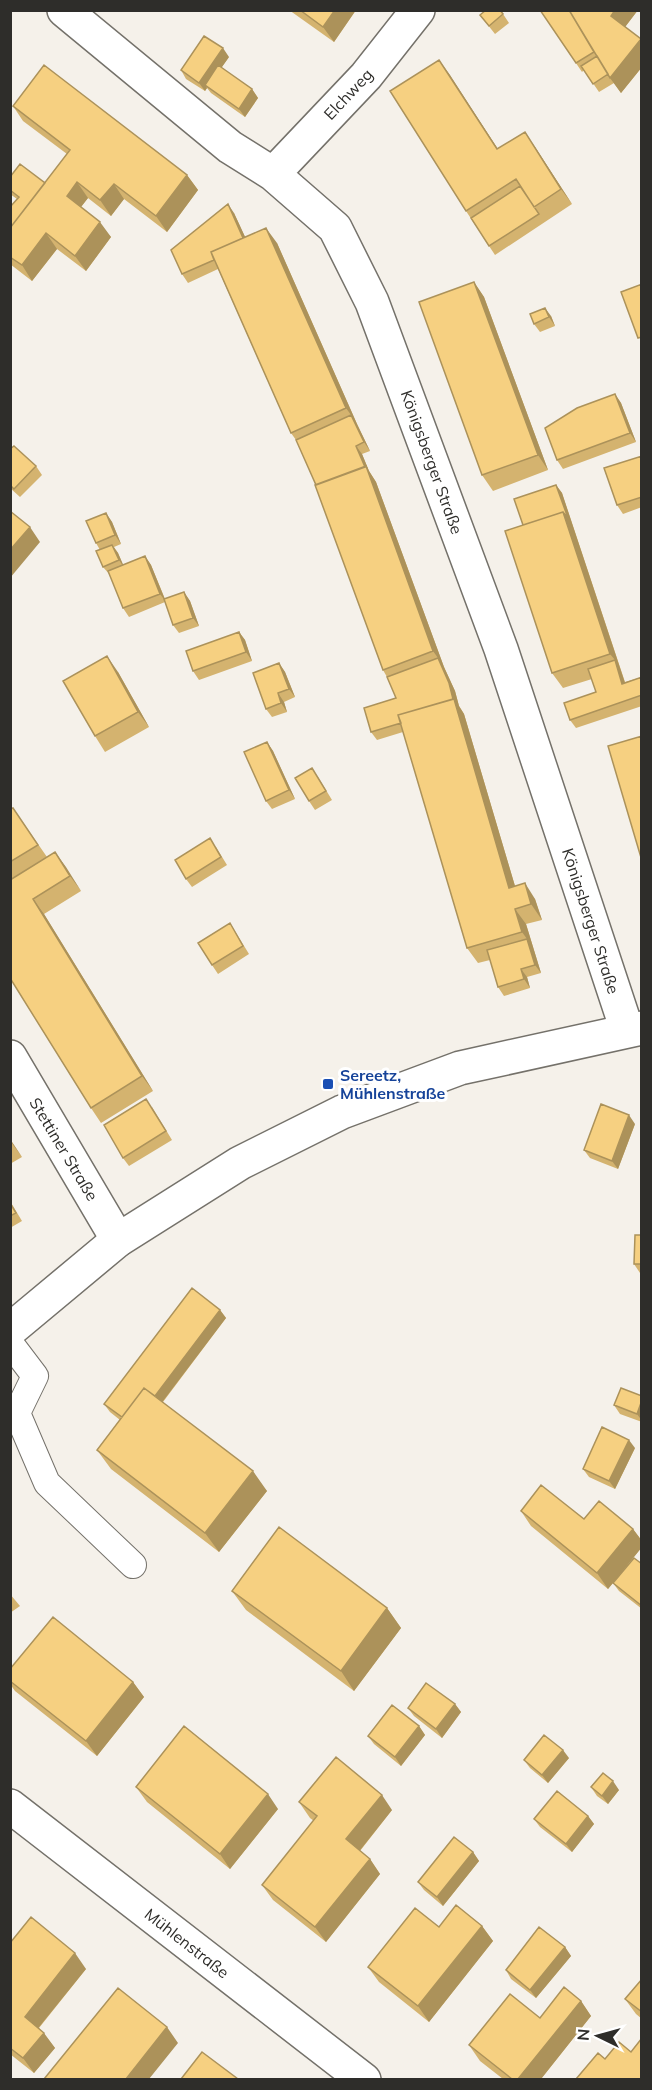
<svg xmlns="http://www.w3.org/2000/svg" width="652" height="2090" font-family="Mulish,sans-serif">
	<rect width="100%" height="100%" fill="#f5f1ea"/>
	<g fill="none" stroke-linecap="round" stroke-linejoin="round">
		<defs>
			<path id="service" d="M10,1343L35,1376L17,1413L47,1483L133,1565"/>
			<path id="minor" d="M64,10L230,147L273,174L335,228L372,302L501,649L627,1030
				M273,174L366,76L418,10
				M10,1057L118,1240
				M10,1806L364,2080"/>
			<path id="secondary" d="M10,1330L118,1240L240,1163L342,1112L460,1068L642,1028"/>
		</defs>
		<use href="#service" stroke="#74716a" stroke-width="28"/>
		<use href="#minor" stroke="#74716a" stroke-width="36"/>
		<use href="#secondary" stroke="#74716a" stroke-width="36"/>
		<use href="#service" stroke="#fff" stroke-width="26"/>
		<use href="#minor" stroke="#fff" stroke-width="33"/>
		<use href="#secondary" stroke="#fff" stroke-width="33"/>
	</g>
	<path fill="#d4b36f" d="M289,10H356L334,42Z
		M540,10H638L625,27L642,40V67L621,93L614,83L599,92L584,70L582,72Z
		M503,14L509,23L495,34L480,15Z
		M229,57L221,68L252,89L258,98L245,117L211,93L207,88L205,91L186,79L181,70Z
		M439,60L498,149L535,147L572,204L495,255L466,211Z
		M13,106L187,175L198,190L167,232L124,199L111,216L88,198L81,207L111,237L86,271L57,249L32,281L10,264V207L17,199L10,194V177L45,183L67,154L23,121Z
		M234,213L245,237L277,243L357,424L370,451L362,454L369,471L376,482L444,667L455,691L459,706L464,714L515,886L535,899L542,920L526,924L541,973L527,977L530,988L504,996L498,987L490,960L478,963L467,948L403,732L377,740L371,732L396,698L387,677L383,670L316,485L296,440L291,433L218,269L188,283L182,274Z
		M474,282L484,297L548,470L493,491L482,475Z
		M551,316L555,326L540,332L534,324Z
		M615,394L621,403L636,442L563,469L557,460Z
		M10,449L36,466L42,475L20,497L10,488Z
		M642,456V507L623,514L617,505Z
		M556,485L562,493L625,682L642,677V706L576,728L570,720L596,692L592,679L563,688L552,673L523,525Z
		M106,513L112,522L121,544L114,547L118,553L123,565L145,556L151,565L165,599L184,592L190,601L199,626L179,633L173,625L165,602L129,617L123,608L110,575L103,567L100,550L96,543Z
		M239,632L245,640L252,661L199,680L193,671Z
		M279,663L285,672L295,697L284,702L287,712L272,717L266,709Z
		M118,672L149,727L105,752L95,736Z
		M267,742L273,751L295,799L272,809L266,801Z
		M318,777L332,800L315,810L309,801Z
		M13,808L47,857L55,852L81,891L44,914L153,1091L101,1123L91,1108L10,978V809Z
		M216,847L227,865L192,887L186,879Z
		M230,923L249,954L218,974L212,965Z
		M152,1107L172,1140L129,1166L123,1158Z
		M635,1124L618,1169L590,1158L584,1150Z
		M10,1139L22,1157L10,1164Z
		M10,1201L22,1221L10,1228Z
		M642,1235V1273H640L634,1264Z
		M220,1310L226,1318L163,1402L267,1491L219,1552L111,1469L97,1450L120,1420L110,1412L104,1404Z
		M642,1396V1422L620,1414L614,1405Z
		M635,1448L615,1489L589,1477L583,1469Z
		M521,1511L584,1519L633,1529L642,1541V1547L613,1583L642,1564V1609L619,1591L613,1583L608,1589L531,1526Z
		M232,1591L387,1608L401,1628L354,1691L246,1610Z
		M10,1594L20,1606L10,1613Z
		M10,1669L133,1682L144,1697L97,1756L15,1691L10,1684Z
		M455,1704L461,1712L442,1738L414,1716L408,1708Z
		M419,1726L425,1735L401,1766L374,1744L368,1736Z
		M569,1758L548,1783L530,1768L524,1760Z
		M136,1787L278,1809L230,1869L147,1802Z
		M591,1787L619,1790L608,1804L597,1796Z
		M299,1802L392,1810L360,1851L370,1859L380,1874L326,1942L273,1900L262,1885L314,1821L310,1818Z
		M588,1816L594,1824L572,1852L540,1827L534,1819Z
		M473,1852L479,1861L443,1906L424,1890L418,1882Z
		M482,1926L493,1941L429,2022L379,1982L368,1967L439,1927Z
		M10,1943L86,1969L39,2028L55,2048L34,2073L10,2054Z
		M565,1947L571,1956L536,1998L511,1979L506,1970Z
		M642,1979V2019L636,2014L625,1999Z
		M581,2001L591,2016L541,2079H503L480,2061L469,2045Z"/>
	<path fill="#ac925a" d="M335,10H356L334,42L323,27Z
		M615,10H638L622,31L611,16Z
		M641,39L642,40V67L621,93L610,78Z
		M223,48L229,57L208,87L205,85L207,88L205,91L199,83Z
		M439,60L450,75L508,165L497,149Z
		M252,89L258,98L245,117L239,109Z
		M525,132L535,147L572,204L561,189Z
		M187,175L198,190L167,232L156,216Z
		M77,182L88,198L77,212L67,196Z
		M114,184L124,199L111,216L100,200Z
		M228,204L234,213L253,254L247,246Z
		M100,222L111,237L86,271L75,256Z
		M266,228L277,243L357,424L370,451L364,442L351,415L346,408Z
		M46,233L57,249L32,281L22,265Z
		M474,282L484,297L548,470L538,455Z
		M545,308L551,316L555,326L549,317Z
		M615,394L621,403L636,442L630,433Z
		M356,446L362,454L369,471L376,482L444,667L455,691L459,706L464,714L520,903L509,888L438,658L433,651Z
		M556,485L562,493L628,692L622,684L615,660L610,654L563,512Z
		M106,513L112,522L121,544L115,535Z
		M30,527L40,542L10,578V550Z
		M112,545L118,553L125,569L119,560Z
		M145,556L151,565L166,602L160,594Z
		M184,592L190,601L199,626L193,618Z
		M239,632L245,640L252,661L246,652Z
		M107,656L118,672L149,727L138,712Z
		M279,663L285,672L295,697L289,689Z
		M278,693L284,702L287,712L281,703Z
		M267,742L273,751L295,799L289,790Z
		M55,852L66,867L81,891L70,876Z
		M525,883L535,899L542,920L531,904Z
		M33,899L44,914L153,1091L142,1076Z
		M515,909L526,924L541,973L535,965L527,939L522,932Z
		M521,969L527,977L530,988L524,979Z
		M629,1115L635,1124L618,1169L612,1161Z
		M10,1139L22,1157L11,1142Z
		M220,1310L226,1318L138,1434L132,1426Z
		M642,1400V1421L637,1414Z
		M629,1440L635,1448L615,1489L609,1481Z
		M253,1471L267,1491L219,1552L205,1533Z
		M633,1529L642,1541V1547L608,1589L597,1573Z
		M387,1608L401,1628L354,1691L341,1671Z
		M133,1682L144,1697L97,1756L86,1741Z
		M455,1704L461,1712L442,1738L436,1729Z
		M419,1726L425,1735L401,1766L395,1757Z
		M563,1750L569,1758L548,1783L542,1775Z
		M613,1781L619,1790L608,1804L602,1796Z
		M268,1794L278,1809L230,1869L220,1854Z
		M382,1795L392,1810L357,1854L346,1839Z
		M588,1816L594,1824L572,1852L566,1844Z
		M473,1852L479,1861L443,1906L437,1897Z
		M370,1859L380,1874L326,1942L315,1927Z
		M482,1926L493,1941L429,2022L418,2006Z
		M565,1947L571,1956L536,1998L530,1990Z
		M75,1953L86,1969L35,2032L25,2017Z
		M581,2001L591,2016L541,2079H518Z
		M167,2027L178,2043L149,2079H126Z
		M44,2033L55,2048L34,2073L23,2058Z"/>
	<path fill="#f6d081" stroke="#ac925a" stroke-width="1.5" d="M300,10H335L323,27Z
		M486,10H500L503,14L489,26L480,15Z
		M540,10H569L594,52L576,63Z
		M569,10H615L611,16L641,39L610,78Z
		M204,36L223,48L199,83L181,70Z
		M597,56L608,74L593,84L581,66Z
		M439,60L497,149L525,132L561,189L534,207L516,179L466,211L390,91Z
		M44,65L187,175L156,216L114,184L100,200L77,182L67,196L100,222L75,256L46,233L22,265L10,257V228L70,150L13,106Z
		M218,65L252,89L239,109L205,85Z
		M20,164L45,183L10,228V207L19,197L10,190V177Z
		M520,186L539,214L489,246L471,218Z
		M228,204L243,238L211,252L214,260L182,274L171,250Z
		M266,228L346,408L291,433L211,252Z
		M474,282L538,455L482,475L419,302Z
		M642,284V337L638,338L621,292Z
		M545,308L549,317L534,324L530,314Z
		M615,394L630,433L557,460L545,428L577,408Z
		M351,415L364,442L356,446L365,467L316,485L296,440Z
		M14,446L36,466L14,489L10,485V449Z
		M642,456V497L617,505L604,468Z
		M366,466L433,651L383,670L315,485Z
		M556,485L568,518L563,512L523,525L514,499Z
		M10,511L30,527L10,550Z
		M563,512L610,654L552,673L505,531Z
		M106,513L115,535L96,543L86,521Z
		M112,545L119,560L103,567L96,551Z
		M145,556L160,594L123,608L108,571Z
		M184,592L193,618L173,625L164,599Z
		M239,632L246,652L193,671L186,651Z
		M107,656L138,712L95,736L63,681Z
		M438,658L449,683L453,699L398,715L401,723L371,732L364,708L396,698L387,677Z
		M615,660L622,684L642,677V695L570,720L564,703L596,692L588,669Z
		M279,663L289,689L278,693L281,703L266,709L253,673Z
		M454,699L509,888L525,883L531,904L515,909L522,932L467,948L398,715Z
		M642,736V861L608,746Z
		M267,742L289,790L266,801L244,752Z
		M312,768L326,791L309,801L295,778Z
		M13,808L38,845L10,862V809Z
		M210,838L221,857L186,879L175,860Z
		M55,852L70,876L33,899L142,1076L91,1108L10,978V880Z
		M230,923L243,946L212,965L198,943Z
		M527,939L535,965L521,969L524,979L498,987L487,950Z
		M146,1099L166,1131L123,1158L104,1125Z
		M601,1104L629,1115L612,1161L584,1150Z
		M10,1203L16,1213L10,1216Z
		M635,1235H642V1264H634Z
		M192,1288L220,1310L155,1396L144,1388L122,1417L104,1404Z
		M144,1388L253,1471L205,1533L97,1450Z
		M621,1388L642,1396V1400L637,1414L614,1405Z
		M602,1427L629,1440L609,1481L583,1469Z
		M541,1485L584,1519L599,1501L633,1529L597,1573L521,1511Z
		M279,1527L387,1608L341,1671L232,1591Z
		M634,1558L642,1564V1606L613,1583Z
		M53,1617L133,1682L86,1741L10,1681V1669Z
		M426,1683L455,1704L436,1729L408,1708Z
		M392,1705L419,1726L395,1757L368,1736Z
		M184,1726L268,1794L220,1854L136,1787Z
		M544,1735L563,1750L542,1775L524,1760Z
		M336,1757L382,1795L346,1839L370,1859L315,1927L262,1885L317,1816L299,1802Z
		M603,1773L613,1781L602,1796L591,1787Z
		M557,1791L588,1816L566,1844L534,1819Z
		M454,1837L473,1852L437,1897L418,1882Z
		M456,1905L482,1926L418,2006L368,1967L415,1908L439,1927Z
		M31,1917L75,1953L25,2017L44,2033L23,2058L10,2048V1943Z
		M539,1927L565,1947L530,1990L506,1970Z
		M642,1979V2012L625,1999Z
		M564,1987L581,2001L518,2079H512L469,2045L510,1994L540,2018Z
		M118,1988L167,2027L126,2079H44Z
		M642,2038V2079H576L598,2053L605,2059L619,2042L631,2052Z
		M202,2052L238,2079H181Z"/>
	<rect fill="#1a4fb4" stroke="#fff" stroke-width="2" x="322" y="1078" width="12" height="12" rx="3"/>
	<g text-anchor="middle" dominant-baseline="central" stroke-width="6" stroke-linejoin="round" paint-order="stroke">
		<g font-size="16" fill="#2e2d2a" stroke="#fff">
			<text transform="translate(348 94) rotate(-47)">Elchweg</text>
			<text transform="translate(432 462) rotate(70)">Königsberger Straße</text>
			<text transform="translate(591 921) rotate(72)">Königsberger Straße</text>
			<text transform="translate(64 1149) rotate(59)">Stettiner Straße</text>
			<text transform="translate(187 1943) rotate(38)">Mühlenstraße</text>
		</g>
		<g font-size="16" font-weight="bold" fill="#164399" stroke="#fff" text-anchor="start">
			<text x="340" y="1075">Sereetz,<tspan x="340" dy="18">Mühlenstraße</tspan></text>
		</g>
	</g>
	<rect width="652" height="2090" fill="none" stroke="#2e2d2a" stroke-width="24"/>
	<g transform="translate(598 2036) rotate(275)" stroke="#ffffff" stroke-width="4.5" paint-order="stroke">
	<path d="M0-4.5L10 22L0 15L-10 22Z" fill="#2e2d2a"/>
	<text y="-9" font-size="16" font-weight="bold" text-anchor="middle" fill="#2e2d2a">N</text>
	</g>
</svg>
